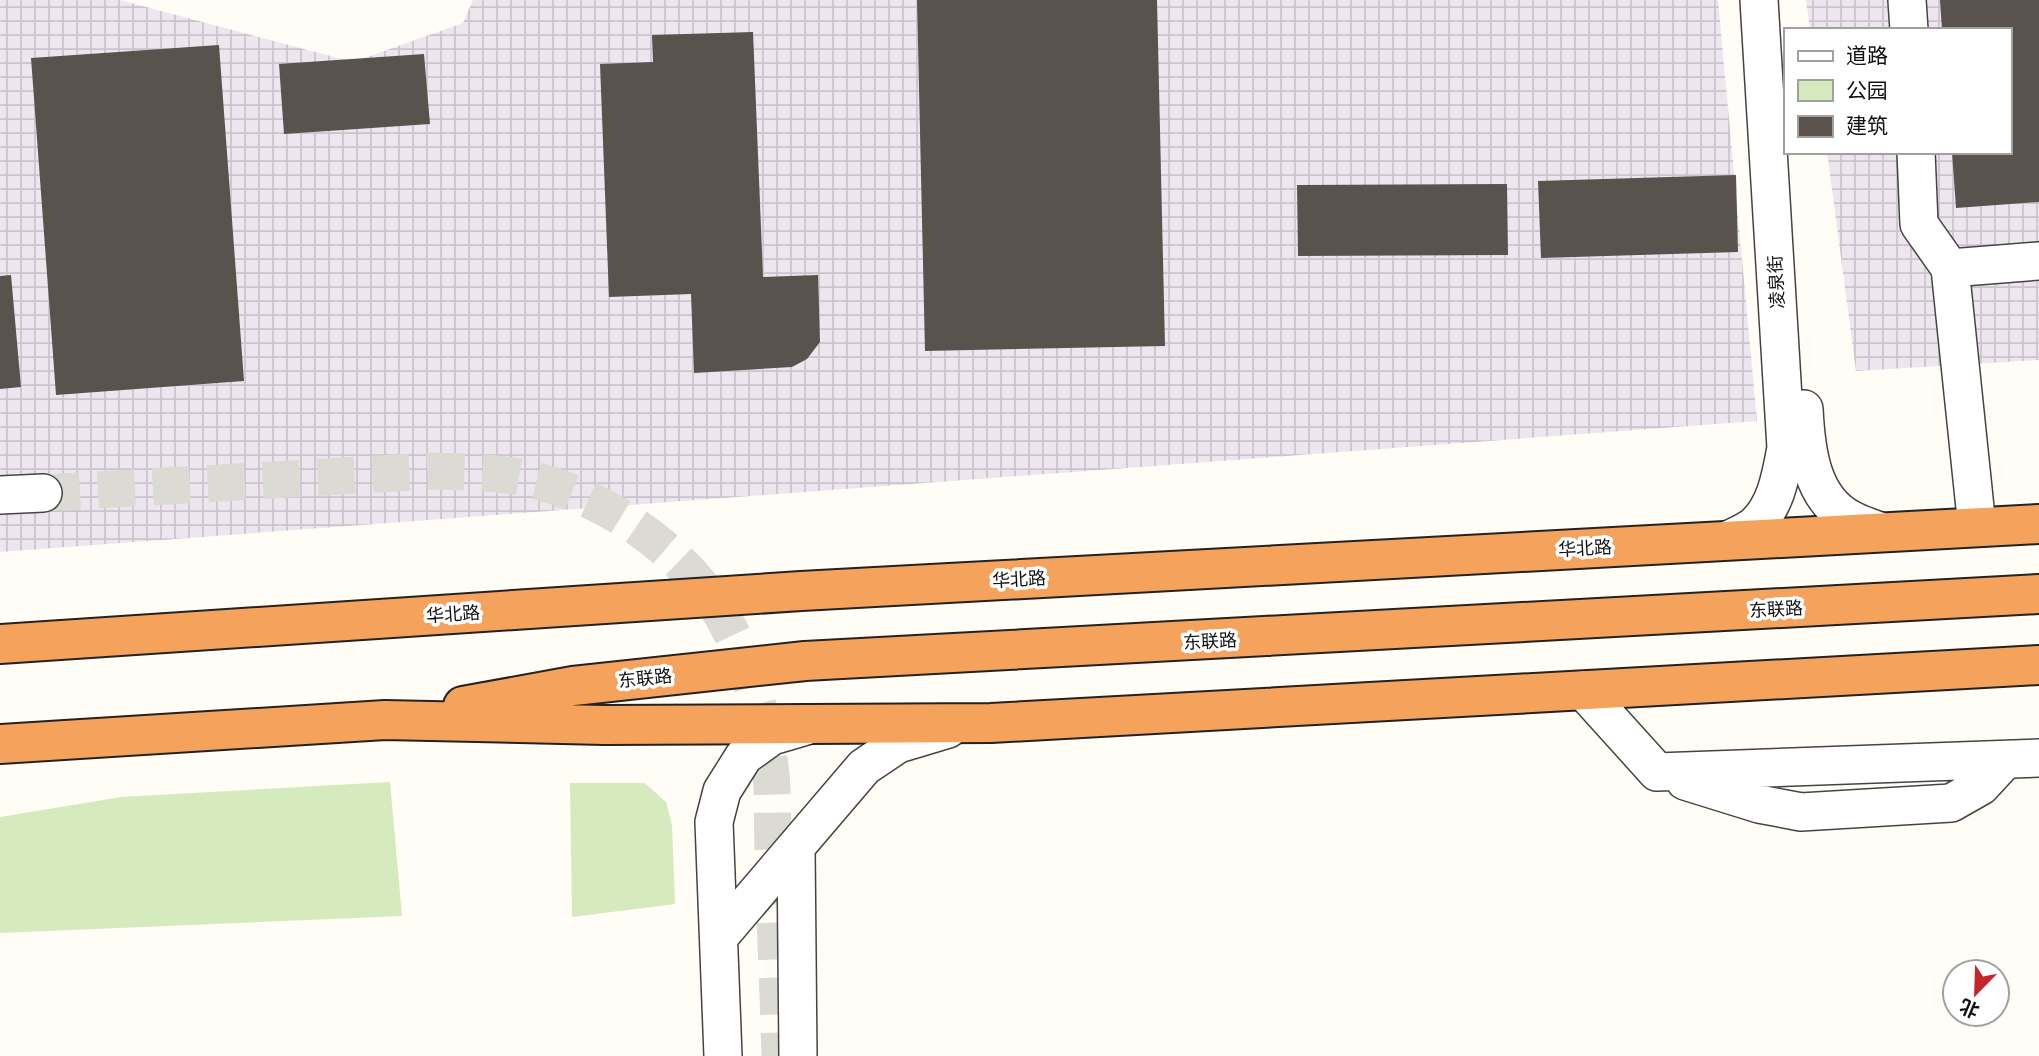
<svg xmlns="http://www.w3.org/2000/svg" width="2039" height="1056" font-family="Merriweather,'Noto Sans SC',serif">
	<defs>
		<pattern id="industrial-grid" width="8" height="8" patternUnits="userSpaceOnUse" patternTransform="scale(1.75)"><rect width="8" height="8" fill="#eee6ef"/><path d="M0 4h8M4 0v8" fill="none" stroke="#cbc4cc"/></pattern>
	</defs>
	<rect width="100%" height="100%" fill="#fffdf5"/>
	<path fill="url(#industrial-grid)" d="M0,0H120L353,62L463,23L473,0H1718L1757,421L0,552Z
		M1806,0H2039V360L1856,371L1827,152H2009V30H1810Z"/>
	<path fill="#d5ebbd" d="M390,782L402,916L0,933V817L121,797Z
		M570,783H645L666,802L672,825L675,904L572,917Z"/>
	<path fill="#5a524d" d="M917,0H1157L1165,346L925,351Z
		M1940,0H2039V202L1956,208L1952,152H2009V30H1942Z
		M753,32L763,277L818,275L820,342L807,359L792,367L694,373L691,294L609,297L600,64L653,62L652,35Z
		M219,45L244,381L56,395L31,58Z
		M424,54L430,124L284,134L279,64Z
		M1736,175L1738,252L1541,258L1538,181Z
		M1507,184L1508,255L1298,256L1297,185Z
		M11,275L21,387L0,389V276Z"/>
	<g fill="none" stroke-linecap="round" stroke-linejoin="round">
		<path stroke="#dbdad3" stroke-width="37" stroke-dasharray="37 18" stroke-linecap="butt" d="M43,493L431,471C468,472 505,472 541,482C608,501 672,544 713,601C742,643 762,709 769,759C774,790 772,823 773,855C775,922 778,989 780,1056"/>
		<defs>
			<path id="minor" d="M1907,0L1909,30
				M1916,152L1919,224L1950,268
				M1804,409C1806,449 1811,500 1852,520C1861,525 1872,528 1882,532
				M0,495L43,493
				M1977,527L1950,268L2039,261
				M1728,540C1736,536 1746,532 1754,526C1776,507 1781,475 1786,448L1759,0
				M1583,690L1657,772L2039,758
				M1685,781L1759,804L1801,812L1951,803L1981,786L2005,760
				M796,848L798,1056
				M719,937L864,767L898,744L948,729
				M723,1056L714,822L722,791L744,756L772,736L806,726"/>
			<path id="highway" d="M0,644L801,591L2039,524
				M463,706L573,686L805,661L2039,594
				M0,744L385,720L604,725L991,723L2039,665"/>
		</defs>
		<use href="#minor" stroke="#444" stroke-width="40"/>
		<use href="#highway" stroke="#222" stroke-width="42"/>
		<use href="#minor" stroke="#fff" stroke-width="37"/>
		<use href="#highway" stroke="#f5a25d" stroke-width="38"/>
	</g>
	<g text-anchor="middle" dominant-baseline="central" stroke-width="7" stroke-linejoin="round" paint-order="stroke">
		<g font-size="18" fill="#111" stroke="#fff">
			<text transform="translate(1776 282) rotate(-93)">凌泉街</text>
			<text transform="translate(1585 548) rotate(-3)">华北路</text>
			<text transform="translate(1019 579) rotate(-3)">华北路</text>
			<text transform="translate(1776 609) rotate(-3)">东联路</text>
			<text transform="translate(453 614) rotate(-4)">华北路</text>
			<text transform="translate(1210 641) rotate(-3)">东联路</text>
			<text transform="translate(645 678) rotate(-6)">东联路</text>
		</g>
	</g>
	<rect x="1784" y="28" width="228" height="126" fill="#ffffff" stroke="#a0a0a0" stroke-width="2"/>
	<rect x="1798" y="51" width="35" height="10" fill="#ffffff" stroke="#a0a0a0" stroke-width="2"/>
	<text x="1846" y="63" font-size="21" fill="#111111">道路</text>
	<rect x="1798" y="80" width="35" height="21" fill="#d5ebbd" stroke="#a0a0a0" stroke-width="2"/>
	<text x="1846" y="98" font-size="21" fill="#111111">公园</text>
	<rect x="1798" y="116" width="35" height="21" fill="#5a524d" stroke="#a0a0a0" stroke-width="2"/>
	<text x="1846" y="133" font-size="21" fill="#111111">建筑</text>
	<g transform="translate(1976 993) rotate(203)"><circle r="33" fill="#ffffff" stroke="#a0a0a0" stroke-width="2"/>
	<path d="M0-5L12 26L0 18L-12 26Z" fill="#c4262e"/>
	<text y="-10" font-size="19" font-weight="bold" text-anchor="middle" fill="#111111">北</text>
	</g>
</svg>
